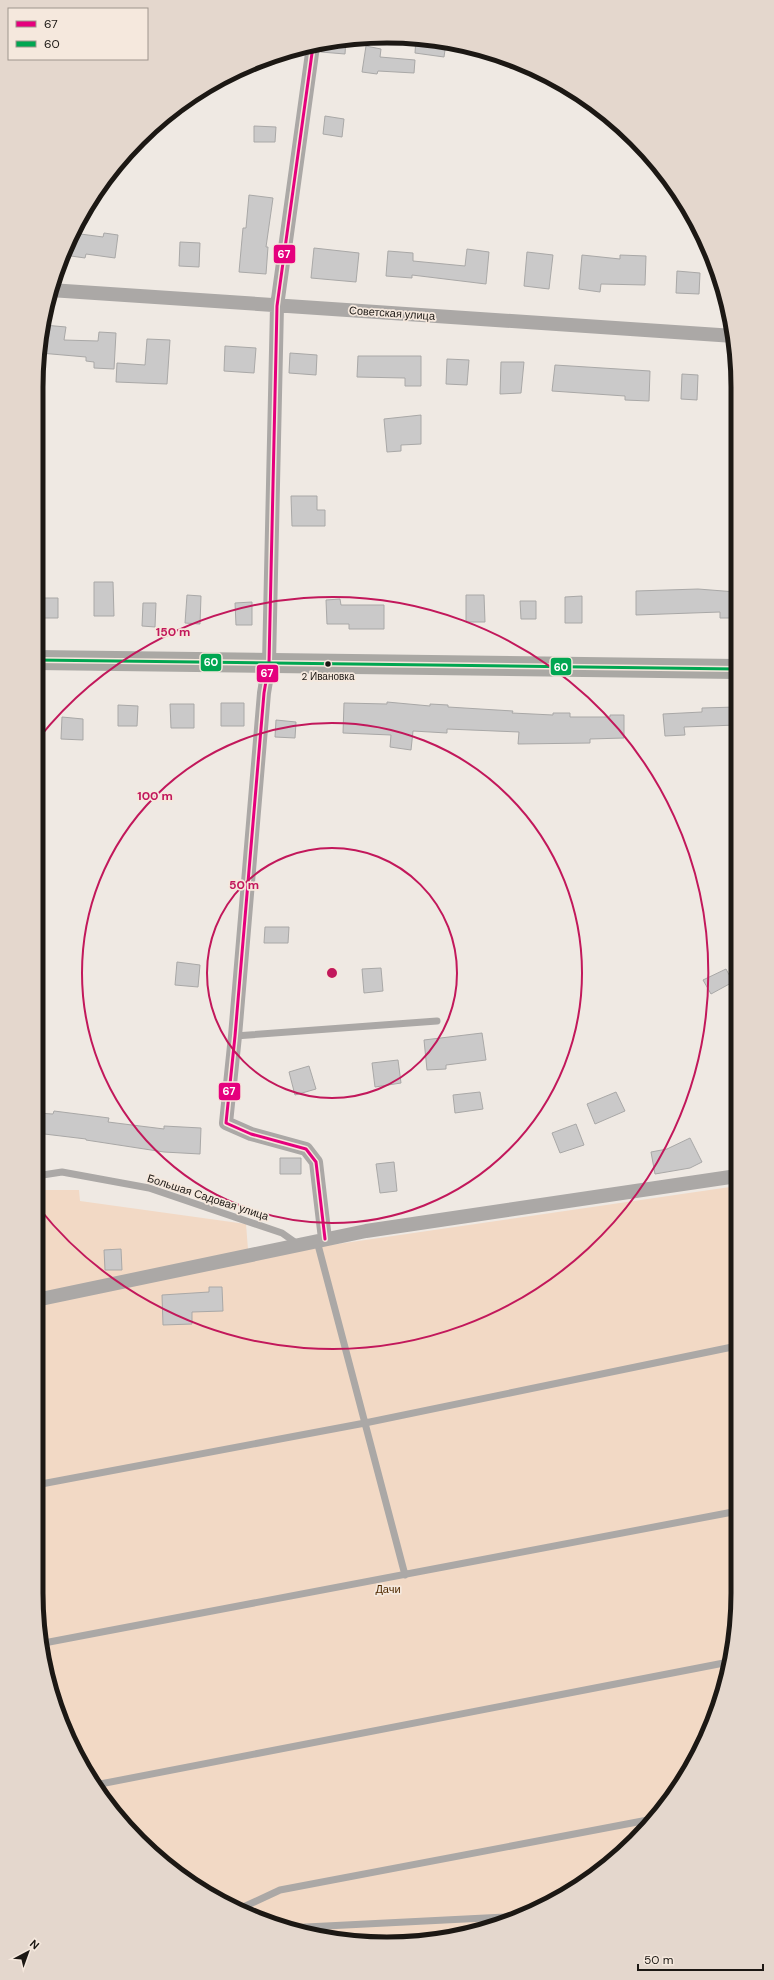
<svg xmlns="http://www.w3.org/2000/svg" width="774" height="1980" font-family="'DM Sans',sans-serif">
	<rect width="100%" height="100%" fill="#efe9e3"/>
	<path fill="#f2d9c5" d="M737,1186L738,1593L726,1684L702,1748L666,1806L582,1885L522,1917L456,1937L341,1941L274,1925L212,1897L123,1824L83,1768L55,1706L36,1593V1190H79L80,1201L246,1224L249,1262L324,1246Z"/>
	<path fill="#cac9c9" stroke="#a9a8a7" d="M416,38L446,43L444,57L415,53Z
		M341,39H346L345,54L321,52V44Z
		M366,46L381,49L380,57L415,60L414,73L378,71L377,74L362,72Z
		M325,116L344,119L342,137L323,134Z
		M254,126L276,127L275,142H254Z
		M249,195L273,198L266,247H268L266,274L239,272L243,228H246Z
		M73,233L103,237L104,233L118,235L115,258L86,254L85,258L71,256Z
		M180,242L200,243L199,267L179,266Z
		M314,248L359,253L356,282L311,278Z
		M467,249L489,252L486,284L412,275V278L386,276L388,251L413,253V261L465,266Z
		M527,252L553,255L549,289L524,286Z
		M582,255L620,259V255L646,256L645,285L601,284L600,292L579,289Z
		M677,271L700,273L699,294L676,293Z
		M44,325L66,327L64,340L98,341L99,332L116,333L114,369L94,368V362L86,361V357L40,353Z
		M147,339L170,340L167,384L116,382L117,363L145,365Z
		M225,346L256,348L254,373L224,371Z
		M290,353L317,355L316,375L289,373Z
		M358,356H421V386H405V378L357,377Z
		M447,359L469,360L467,385L446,384Z
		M501,362H524L521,393L500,394Z
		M555,365L650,371L649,401L625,400V396L552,391Z
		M682,374L698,375L697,400L681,399Z
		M421,415V444L401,445V451L387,452L384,419Z
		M291,496H317V510H325V526H292Z
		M94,582H113L114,616H94Z
		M698,589L736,592V618H720V612L636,615V591Z
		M187,595L201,596L200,624L185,623Z
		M466,595H484L485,622H466Z
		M582,596V623H565V597Z
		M40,598H58V618H40Z
		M340,599L341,605H384V629H349V624H327L326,600Z
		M520,601H536V619H521Z
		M252,602V625H236L235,603Z
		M143,603H156L155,627L142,626Z
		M387,702L430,706V704L448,705V707L513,711L512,713L553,715V713H570V717H610V715H624V738L590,739V743L518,744L519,732L447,729V733L413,731L411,750L390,747L391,735L343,733L344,703L387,704Z
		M221,703H244V726H221Z
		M170,704H194V728H171Z
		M118,705L138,706L137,726H118Z
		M736,707V725L684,727L685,735L665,736L663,714L702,712V708Z
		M62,717L83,719V740L61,739Z
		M276,720L296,722L295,738L275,737Z
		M265,927H289L288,943H264Z
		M177,962L200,965L198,987L175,985Z
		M381,968L383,991L364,993L362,969Z
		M726,969L733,982L711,994L703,980Z
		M482,1033L486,1060L446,1065V1069L427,1070L424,1040Z
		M398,1060L401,1083L375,1087L372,1063Z
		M309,1066L316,1089L295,1095L289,1072Z
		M480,1092L483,1109L455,1113L453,1095Z
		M616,1092L625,1111L595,1124L587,1104Z
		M54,1111L109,1118L108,1122L164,1129V1126L201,1128L200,1154L164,1152L86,1140V1139L36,1133V1113L53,1114Z
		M576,1124L584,1145L560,1153L552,1133Z
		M690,1138L702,1162L690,1168L655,1174L651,1152L667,1149Z
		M280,1158H301V1174H280Z
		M394,1162L397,1191L380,1193L376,1164Z
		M121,1249L122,1270H105L104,1250Z
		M209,1287H222L223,1311L192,1312V1324L163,1325L162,1295L209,1292Z"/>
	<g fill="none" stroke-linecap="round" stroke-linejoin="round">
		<path stroke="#aba8a6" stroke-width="7" d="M235,1036L437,1021
			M36,1176L62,1172L149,1188L282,1233L299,1245
			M317,1241L405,1575
			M36,1485L365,1423L737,1346
			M44,1643L738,1511
			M95,1785L729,1662
			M239,1909L280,1890L653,1819
			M286,1928L525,1916"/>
		<path stroke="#aba8a6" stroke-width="14" d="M313,46L277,306L269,663L264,693L235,1036L226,1123L251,1134L306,1149L316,1162L325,1239
			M50,290L734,336
			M36,1300L366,1231L737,1176"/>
		<path stroke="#aaa8a4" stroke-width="20" d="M36,660L736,669"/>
		<defs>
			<path id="bus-1" d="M313,46L277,306L269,663L264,693L235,1036L226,1123L251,1134L306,1149L316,1162L325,1239"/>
			<path id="bus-2" d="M36,660L736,669"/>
		</defs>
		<use href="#bus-1" stroke="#f5e8dd" stroke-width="6"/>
		<use href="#bus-2" stroke="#f5e8dd" stroke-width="6"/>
		<use href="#bus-1" stroke="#e5007d" stroke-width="3"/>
		<use href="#bus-2" stroke="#00a651" stroke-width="3"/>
	</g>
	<g fill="none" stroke="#c2185b" stroke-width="2">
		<circle cx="332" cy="973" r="125"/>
		<circle cx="332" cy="973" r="250"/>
		<path d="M38 739A376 376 0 1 1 38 1207"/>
	</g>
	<circle fill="#1c1814" stroke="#f5e8dd" stroke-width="1.5" cx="328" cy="664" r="3.5"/>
	<g text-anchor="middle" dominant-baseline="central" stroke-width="3.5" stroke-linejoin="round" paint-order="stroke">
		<g font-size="10" fill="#1c1814" stroke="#f5e8dd">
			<text x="328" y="676">2 Ивановка</text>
		</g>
		<g font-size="11" fill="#1c1814" stroke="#f5e8dd">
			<text transform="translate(392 313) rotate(4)">Советская улица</text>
			<text transform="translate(208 1197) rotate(18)">Большая Садовая улица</text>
		</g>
		<g font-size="11" fill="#502a01" stroke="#f5e8dd">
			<text x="388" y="1589">Дачи</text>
		</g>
	</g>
	<path d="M0 0H774V1980H0ZM387 43H387A344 344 0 0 1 731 387V1593A344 344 0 0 1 387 1937H387A344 344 0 0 1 43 1593V387A344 344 0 0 1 387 43Z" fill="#e4d7cd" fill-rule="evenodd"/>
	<path fill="none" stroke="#1c1814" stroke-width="5" d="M387 43H387A344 344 0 0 1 731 387V1593A344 344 0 0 1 387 1937H387A344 344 0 0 1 43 1593V387A344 344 0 0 1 387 43Z"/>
	<circle cx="332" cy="973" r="6" fill="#c2185b" stroke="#f5e8dd" stroke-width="2"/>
	<g font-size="12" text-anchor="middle" font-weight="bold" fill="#c2185b" stroke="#f5e8dd" stroke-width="3.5" stroke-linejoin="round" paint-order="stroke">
		<text x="173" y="636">150 m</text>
		<text x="155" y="800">100 m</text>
		<text x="244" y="889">50 m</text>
	</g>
	<g stroke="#f5e8dd" stroke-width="1.5">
		<rect x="273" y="244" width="23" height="20" rx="4" fill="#e5007d"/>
		<rect x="200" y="653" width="22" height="19" rx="4" fill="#00a651"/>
		<rect x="550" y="657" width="22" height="19" rx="4" fill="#00a651"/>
		<rect x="256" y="664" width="23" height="19" rx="4" fill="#e5007d"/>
		<rect x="218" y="1082" width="23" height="19" rx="4" fill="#e5007d"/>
	</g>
	<g font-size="11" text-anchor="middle" font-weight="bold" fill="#fff">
		<text x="284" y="258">67</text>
		<text x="211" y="666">60</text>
		<text x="561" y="671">60</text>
		<text x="267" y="677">67</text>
		<text x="229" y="1095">67</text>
	</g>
	<rect x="8" y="8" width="140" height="52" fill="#f5e8dd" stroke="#9e958d"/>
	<rect x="16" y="21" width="20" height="6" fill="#e5007d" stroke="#9e958d"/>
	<text x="44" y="28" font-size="12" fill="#1c1814">67</text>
	<rect x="16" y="41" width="20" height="6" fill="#00a651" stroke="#9e958d"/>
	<text x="44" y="48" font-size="12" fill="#1c1814">60</text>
	<g transform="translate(28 1952) rotate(41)" stroke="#f5e8dd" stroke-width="3" paint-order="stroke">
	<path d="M0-3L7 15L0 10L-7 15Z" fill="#1c1814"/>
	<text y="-6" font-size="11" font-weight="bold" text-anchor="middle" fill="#1c1814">N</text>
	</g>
	<path d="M638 1964v6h125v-6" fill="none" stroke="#1c1814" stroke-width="2"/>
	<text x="644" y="1964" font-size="12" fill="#1c1814" stroke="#f5e8dd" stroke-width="3" paint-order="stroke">50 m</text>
</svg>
